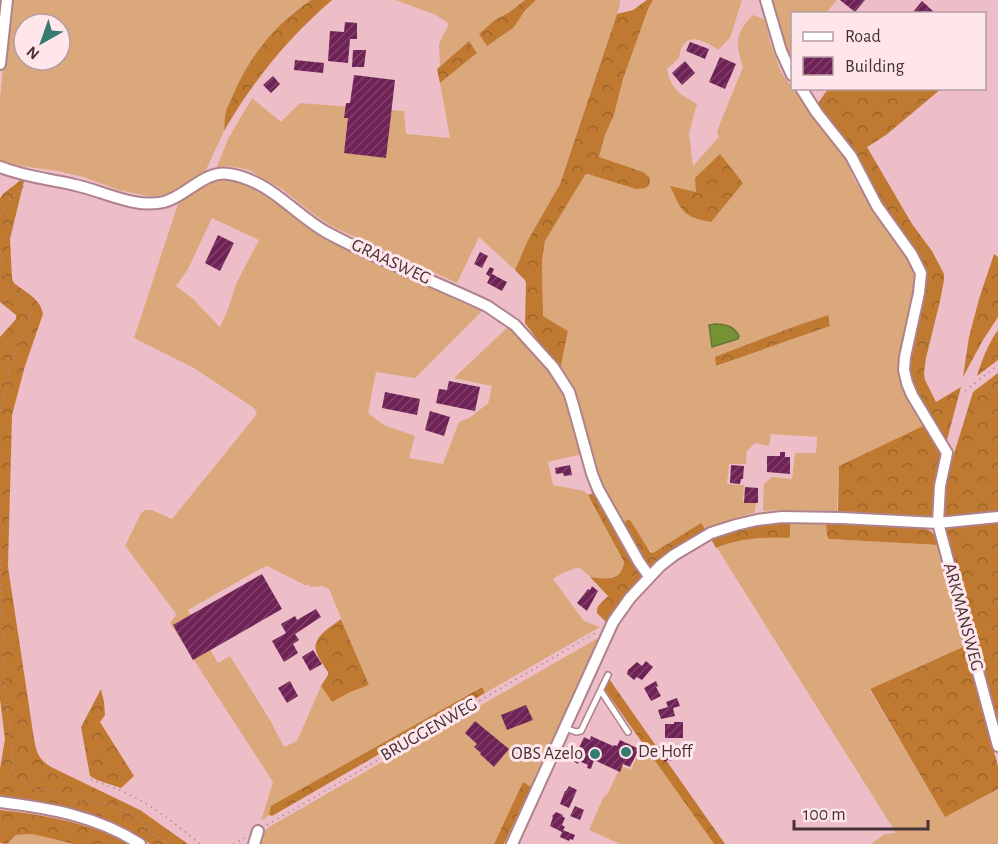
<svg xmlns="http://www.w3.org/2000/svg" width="998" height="844" font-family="'Alegreya Sans',sans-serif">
	<defs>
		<pattern id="forest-crowns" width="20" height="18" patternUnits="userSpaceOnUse" patternTransform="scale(1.5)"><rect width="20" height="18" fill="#bf7930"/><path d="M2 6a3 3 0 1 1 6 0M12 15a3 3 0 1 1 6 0" fill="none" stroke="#9d642a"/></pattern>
		<pattern id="building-hatch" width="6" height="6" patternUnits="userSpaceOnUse" patternTransform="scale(1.5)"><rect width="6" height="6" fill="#6e2255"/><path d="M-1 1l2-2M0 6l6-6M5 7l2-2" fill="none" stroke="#80426b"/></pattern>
	</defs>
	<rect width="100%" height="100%" fill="#eebec8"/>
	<path fill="#daa87b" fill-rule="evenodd" d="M11,0H311L293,12L262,45L226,113L224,131L205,172L171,193L158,196H148L119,190L83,177L58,171L0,163V97ZM24,24H60V60H24Z
		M395,0H525L491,25L520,18L536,0H620V5L560,184L528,240L515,270L479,237L457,283L331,226L311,212L282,189L249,170L229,166L216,169L228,139L252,98L281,122L300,103L404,111L406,134L450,138L440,83L477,53L469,41L440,66L439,44L448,26L447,22L434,14Z
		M653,0H742L730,38L718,50C702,39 683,30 679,58L667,69C671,90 680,94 697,104L689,133L693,166L719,137L717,131L743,67C735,44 735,33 753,15L765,20L770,42L781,72L807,109L846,159L854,179L916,272L900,362L925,425L839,466L837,511L779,510L763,511L764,484L772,477L792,479L795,453H816L817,437L771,434L769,446L755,443L747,451L746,464H729L727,484L744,485L743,501L756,503L755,512L721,523L707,532L701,524L653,553L622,525L608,501L598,473L573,393L560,370L568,331L543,316L542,261L545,241L585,175L588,174L595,176L619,164L599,158L605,135L614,115L623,79L648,9ZM828,315L830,326L717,366V356L793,327Z
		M768,0H837L826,13L792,14V71Z
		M219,179L240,182L257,189L322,238L359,256L482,311L415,378L376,372L368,413L384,425L415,436L409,458L443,464L459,422C473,418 476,411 488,404L492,386L454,378L510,325L555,376L565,394L583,454L548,462L553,485L584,491L588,495L624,562C622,575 613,580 600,578C597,578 593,578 591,577C586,575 584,569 579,568C571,568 559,575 553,579L584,621L600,627L485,693L481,687L272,806L269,815L261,821L273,782L170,623L176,615L175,612L125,546L141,513L145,510H152L172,519L257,414L254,408L194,368L134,338L180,198L203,185ZM212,218L259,240L237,282L228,309L220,327L192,298L176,286L188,269ZM267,566L305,585H309L311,587L322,586L329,589L369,685L350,692L332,702L321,686L297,741L284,747L270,720L230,656L218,663L188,610L260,569Z
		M790,522L826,524L827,535L830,539L939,545L965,646L870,689V691L945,816L998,789V844H871L885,834L896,833L717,548C739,538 764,537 788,538L790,537Z
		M605,634L531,787L523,783L494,844H259L263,833L269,827Z
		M643,743L714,844H620L589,830L603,798L608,793L621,766L631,770Z
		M32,834L74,844H7L16,835Z"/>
	<path fill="url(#forest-crowns)" d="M311,0H332C289,37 252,82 224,131C225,125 224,118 226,112C227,107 231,101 233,95C249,57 276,23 311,0Z
		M525,0H536L525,11L513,28L487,46L479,34L495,20L508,13Z
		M647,0H653L648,9L623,79L614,115L605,135L599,157L643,172L650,178C650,189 645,188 636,189L588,174L585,175L545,241L542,261L543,316L568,331L560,370L525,323L526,283L525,280L515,270L528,240L560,184L617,14L633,10Z
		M469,41L477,53L440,83L437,69Z
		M828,89H941L886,135L867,147L912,224L932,251L944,274V280L940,301L926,358L924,373L925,380L936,402L961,387L947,440L941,433L914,392L906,367L923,271L816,106Z
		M720,154L743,183L711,222C682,217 682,211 670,186L696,192L695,178Z
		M25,177L10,239L12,279L14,283C25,292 41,299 43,314L25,366L12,415L8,567L34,739C37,754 38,758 51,767L140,810L188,844H150L135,834L112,823L80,811L0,796V769L5,739L0,699V337L16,319V315L0,302V198L4,193Z
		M994,254L998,257V317L983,340L963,377L969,337L979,299Z
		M828,315L830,326L716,366L715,357L717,356L793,327Z
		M998,330V360L977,376C982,360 988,344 998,330Z
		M998,373V512L945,517L944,497L949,470L973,392Z
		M925,425L942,453L933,517L838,511L839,466Z
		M596,492L645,577L607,623L597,613C596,605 603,602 608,596L590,577C606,579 621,582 624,562L588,495Z
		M627,520H630L650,552L653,553L701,523L707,532L650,572L622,525Z
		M790,522V537L788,538C764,537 739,538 716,548L711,539C736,527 763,523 790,522Z
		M998,523V725L946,528Z
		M826,524L923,528C933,531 936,535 939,545L829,539L827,536Z
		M341,619L369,685L350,692L332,702L321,686L328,675V672C324,665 318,658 316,651C312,637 332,626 341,619Z
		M965,646L998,766V789L945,817L870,689Z
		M607,676L725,844H714L605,690Z
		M482,687L485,693L272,816L269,815L271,806Z
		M101,689L104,702L105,715L100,722L134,776L121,788L97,780L90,776L81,727Z
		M523,782L531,787L504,844H494Z
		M0,810C45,815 88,822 128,844H74L32,834L16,835L7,844L0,843Z"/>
	<path fill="#779135" stroke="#687536" stroke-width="1.5" d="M715,324C725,324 735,327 739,336L738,339L712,347L709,325Z"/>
	<path fill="url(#building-hatch)" d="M840,0H865L855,12Z
		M922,1L934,12L936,14H914L913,12Z
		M345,22L357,23V39H350L348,63L328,61L330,31L344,32Z
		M690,42L709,49L705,59L686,51Z
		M353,50H366L364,67H352Z
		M720,57L736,64L725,89L709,82Z
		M295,60L324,63L323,73L294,70Z
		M685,61L695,73L682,85L672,73Z
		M354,75L395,80L386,158L344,153L348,118H344L346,103H350Z
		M273,76L280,84L271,93L263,85Z
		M218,235L234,243L220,271L205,263Z
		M480,252L488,256L482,268L474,264Z
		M490,267L494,269L492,274L507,282L502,291L487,283L490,277L486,274Z
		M449,381L480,387L475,411L436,403L439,389L447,390Z
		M385,392L420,399L417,415L382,408Z
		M430,411L450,417L444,436L425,430Z
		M780,452H785V457H790V474L767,472V456H780Z
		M570,465L572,475L564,476L563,473L556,474L555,468Z
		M731,465L744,466L743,479H741L740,484L730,483Z
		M745,487L758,488V503H744Z
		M262,574L282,609L193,660L173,625Z
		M592,586L598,591L587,611L577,603L588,589L590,590Z
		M316,609L321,617L295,634L299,640L293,644L298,653L284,662L272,641L286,633L281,624L295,616L297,620Z
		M313,650L322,664L310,671L302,657Z
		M646,661L653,667L642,680L637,677L634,680L627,674L628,670L637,662L642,666Z
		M290,681L298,696L287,703L278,688Z
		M656,681L658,686L656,687L661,696L651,701L644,688Z
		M677,698L680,706L673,708L675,716L661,719L658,710L668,707L666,702Z
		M526,705L533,720L507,730L501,715Z
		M475,721L509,749L494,767L480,754L481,753L474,747L477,744L465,733Z
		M674,722H683V738H665V724H674Z
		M591,736L613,746L614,745L617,746L620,740L639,749L630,767L623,764L620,772L594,760L591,769L587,768L588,765L579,761L578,764L573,761L584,737L590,740Z
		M665,743L677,756L670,761L669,759L665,762L656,749Z
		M569,786L577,790L569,808L560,804L565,791H566Z
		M575,806L584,810L580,820L570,816Z
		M556,812L563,815L562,816L565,818L562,825L565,827L563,830L575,835L573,840L570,839L569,841L560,837L562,832L550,826L553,817L552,816Z"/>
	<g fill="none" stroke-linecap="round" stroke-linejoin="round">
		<defs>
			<path id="service" d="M601,691L628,732
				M565,728L576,732L581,731L608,675"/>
			<path id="minor" d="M766,0L781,51L792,75
				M0,64L7,0
				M801,88L817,113L851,156L877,206L912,255L921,273L919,293L905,357L904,370L907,383L912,395L947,453L940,486L938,523L998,746
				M0,167C25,177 50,179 75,185C103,191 135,209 164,202C187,196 204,170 229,174C269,180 293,213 326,232C378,260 434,281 487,306L515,325L553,367L562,381L569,392L573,405L592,474L598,489L639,562L649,576
				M0,802C49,808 97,816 140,844
				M254,844L258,831
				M512,844L613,622L630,598L660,566L674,555L711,533L736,525L757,520L782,517L841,518L938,523L998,517"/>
		</defs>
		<use href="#service" stroke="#af828c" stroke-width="8"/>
		<use href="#minor" stroke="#af828c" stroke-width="14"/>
		<path stroke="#af8a92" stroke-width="1.5" stroke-dasharray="1.5 4.5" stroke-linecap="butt" d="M823,102L831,88
			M0,215L7,202L25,185
			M0,251L5,276L8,285L29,305L31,313L21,341L10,365L0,416
			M965,391L998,365
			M0,554L5,692L12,746L13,772L17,777L37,789L56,790L74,800L104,803L127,812L139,819L147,830L170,844
			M91,779C105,785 121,790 134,797C158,809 179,827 200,844
			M267,825L597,632
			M233,844L245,838"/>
		<use href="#service" stroke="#fff" stroke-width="5"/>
		<use href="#minor" stroke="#fff" stroke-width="10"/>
	</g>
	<g fill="#357b72" stroke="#ffe6eb" stroke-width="2">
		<circle cx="626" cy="752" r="6"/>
		<circle cx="595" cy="754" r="6"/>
	</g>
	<g text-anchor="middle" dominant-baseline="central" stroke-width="6" stroke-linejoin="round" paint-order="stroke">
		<g font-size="18" fill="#463337" stroke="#ffe6eb">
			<text transform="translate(391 262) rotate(25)">GRAASWEG</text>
			<text transform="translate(963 617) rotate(75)">ARKMANSWEG</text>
			<text transform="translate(429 730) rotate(-30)">BRUGGENWEG</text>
		</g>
		<g font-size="18" fill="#463337" stroke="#ffe6eb" text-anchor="start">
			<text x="638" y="752">De Hoff</text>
			<text x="583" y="754" text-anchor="end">OBS Azelo</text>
		</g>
	</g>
	<rect x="791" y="12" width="195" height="78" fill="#ffe6eb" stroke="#b59ea3" stroke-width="1.5"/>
	<rect x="803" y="32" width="30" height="9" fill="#ffffff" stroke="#b59ea3" stroke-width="1.5"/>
	<text x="845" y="42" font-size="18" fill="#463337">Road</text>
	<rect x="803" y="57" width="30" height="18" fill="url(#building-hatch)" stroke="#b59ea3" stroke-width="1.5"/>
	<text x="845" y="72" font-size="18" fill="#463337">Building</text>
	<g transform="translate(42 42) rotate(220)"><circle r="28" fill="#ffe6eb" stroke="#b59ea3" stroke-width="1.5"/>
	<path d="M0-4.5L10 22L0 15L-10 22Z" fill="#357b72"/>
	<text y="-9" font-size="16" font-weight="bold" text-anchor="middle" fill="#463337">N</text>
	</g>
	<path d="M794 820v9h134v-9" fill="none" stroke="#463337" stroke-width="3"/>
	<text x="803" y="820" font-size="18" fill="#463337" stroke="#ffe6eb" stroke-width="4.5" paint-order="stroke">100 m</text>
</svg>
